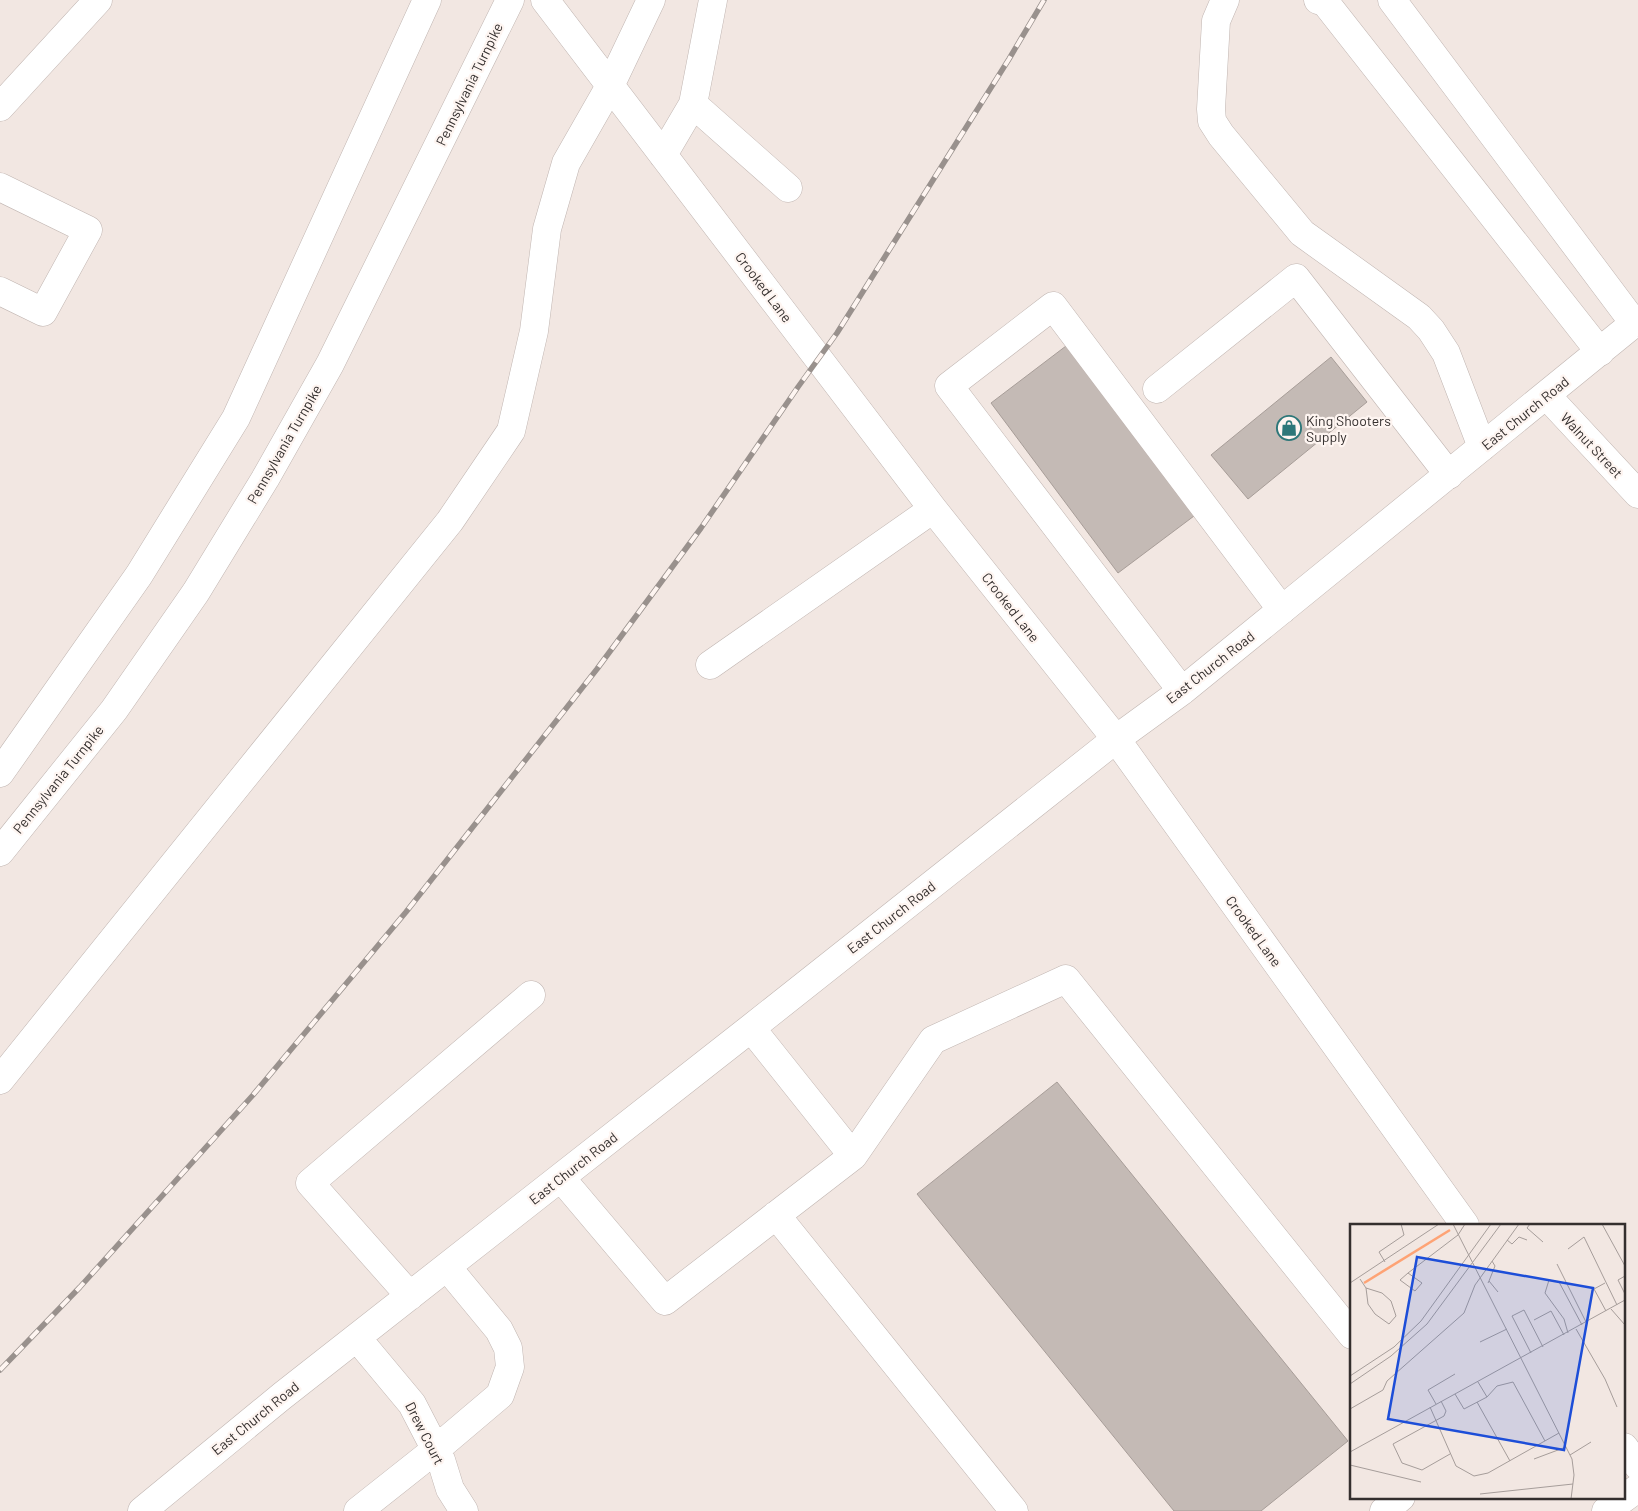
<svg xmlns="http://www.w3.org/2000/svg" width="1638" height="1511" font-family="Barlow,sans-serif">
	<rect width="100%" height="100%" fill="#f2e7e2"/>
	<path fill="#c4bab5" stroke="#a79d98" d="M1066,346L1194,516L1118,573L991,403Z
		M1331,357L1367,402L1248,499L1211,455Z
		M1057,1082L1348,1441L1261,1511H1174L917,1194Z"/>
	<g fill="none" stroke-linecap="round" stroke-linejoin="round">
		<defs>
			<path id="minor" d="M545,0L933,509L1116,739L1465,1225
				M1225,0L1216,21L1211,109L1212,121L1221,135L1302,233L1419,317L1431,330L1446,353L1482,447
				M1318,0L1325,2L1600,352
				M1392,0L1634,323
				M693,104L713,0
				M0,107L98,0
				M663,155L693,104L788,188
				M0,187L88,230L43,312L0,291
				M1157,389L1296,278L1449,475
				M1547,396L1638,494
				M710,665L933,509
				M1182,691L949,386L1053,306L1282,610
				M0,1080L450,521L511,431L534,331L547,229L566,163L610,86L651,0
				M853,1156L933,1040L1066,979L1352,1335
				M561,1178L665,1301L853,1156L751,1028
				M776,1215L1014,1511
				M410,1296L310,1183L531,995
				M357,1338L412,1404L441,1460L450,1489L464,1511
				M1624,1447L1638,1466
				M142,1511L282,1396L751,1028L1116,739L1182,691L1638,320
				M358,1511L435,1450L500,1395L510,1367L508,1348L499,1330L447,1267
				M1384,1511L1401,1497
				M1606,1511L1638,1488"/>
			<path id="highway" d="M0,773L139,575L236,418L427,0
				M0,852L114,710L196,592L265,479L330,364L510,0"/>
		</defs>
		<use href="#minor" stroke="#c0b5b1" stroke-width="29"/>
		<use href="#highway" stroke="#c0b5b1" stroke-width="29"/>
		<use href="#minor" stroke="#fff" stroke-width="28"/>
		<use href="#highway" stroke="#fff" stroke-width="28"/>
		<defs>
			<path id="rail" d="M0,1370L80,1287L253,1095L406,912L597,669L701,528L798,387L837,333L1009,59L1044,0"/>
		</defs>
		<use href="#rail" stroke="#99918d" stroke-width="5.5"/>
		<use href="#rail" stroke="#fef5f1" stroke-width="4" stroke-dasharray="11" stroke-linecap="butt"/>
	</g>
	<defs>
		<symbol id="shop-ring" viewBox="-11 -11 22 22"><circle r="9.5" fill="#fef5f1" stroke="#2d7779" stroke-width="1.5"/><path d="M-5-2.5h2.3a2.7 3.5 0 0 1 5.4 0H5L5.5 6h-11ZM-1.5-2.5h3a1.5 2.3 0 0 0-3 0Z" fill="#2d7779"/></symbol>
	</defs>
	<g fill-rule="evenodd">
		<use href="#shop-ring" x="1275" y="414" width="28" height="28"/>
	</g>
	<g text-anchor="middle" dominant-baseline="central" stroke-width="4.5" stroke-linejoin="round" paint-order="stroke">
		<g font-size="14" fill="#342f2e" stroke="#fef5f1">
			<text transform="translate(469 84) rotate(-64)">Pennsylvania Turnpike</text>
			<text transform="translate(764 287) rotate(53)">Crooked Lane</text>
			<text transform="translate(1525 413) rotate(-39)">East Church Road</text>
			<text transform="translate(284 444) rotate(-60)">Pennsylvania Turnpike</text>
			<text transform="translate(1592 445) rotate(47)">Walnut Street</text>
			<text transform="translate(1011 607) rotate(52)">Crooked Lane</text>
			<text transform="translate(1210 667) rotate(-38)">East Church Road</text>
			<text transform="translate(58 779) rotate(-51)">Pennsylvania Turnpike</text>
			<text transform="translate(891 917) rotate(-38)">East Church Road</text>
			<text transform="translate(1254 931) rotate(54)">Crooked Lane</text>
			<text transform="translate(573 1168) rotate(-38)">East Church Road</text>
			<text transform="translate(255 1418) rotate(-39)">East Church Road</text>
			<text transform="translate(425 1433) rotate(63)">Drew Court</text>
		</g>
		<g font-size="14" fill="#342f2e" stroke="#fef5f1" text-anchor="start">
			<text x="1306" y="420">King Shooters<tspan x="1306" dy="16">Supply</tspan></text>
		</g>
	</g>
	<g transform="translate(1350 1224)">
		<rect width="275" height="275" fill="#f2e7e2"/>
		<path fill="none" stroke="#fea375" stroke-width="2.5" d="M14,59L100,6"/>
		<path fill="none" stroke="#a69d9a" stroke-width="1" d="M103,0L222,235L224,251L221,275M180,0L177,4L193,18M252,0L275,42M157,16L162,20L169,13L177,16M218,25L234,13L267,81M35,38L29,28L54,11L51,0M207,40L236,98M58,49L72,59L65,67L50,56L58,49L104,14L108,11L115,0M275,52L268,56L275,70M10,55L16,64L18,80L25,90L39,100L46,92L41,77L32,69L16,64M139,57L145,42L142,37M0,59L89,0M138,59L139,57L148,68M255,59L244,65L256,87M261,85L275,101M184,96L201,87L214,111M226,105L255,155L267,183M218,109L214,95L195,69L199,56L209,58L232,101M130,118L157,105M181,129L162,92L174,86L193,123M0,152L44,123L71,97L141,0M0,160L41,132L77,100L151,0M105,170L114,185L137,173L128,158M137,173L147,162L163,158L195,217M91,177L96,187L94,192L43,220L52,239L72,246L100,230M127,178L160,237M86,180L78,166L105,150M80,183L106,242L124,252L138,249L209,209M0,185L33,166L37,157L114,89L125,61L169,0M275,218V246M0,228L275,76M220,231L241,218M184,235L216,223M0,241L71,258M130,270L223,260"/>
		<path fill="#1d4ed8" fill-opacity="0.15" stroke="#1d4ed8" stroke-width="2.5" d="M67,33L243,64L214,226L38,195Z"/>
		<rect width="275" height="275" fill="none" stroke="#342f2e" stroke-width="2.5"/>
	</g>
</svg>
